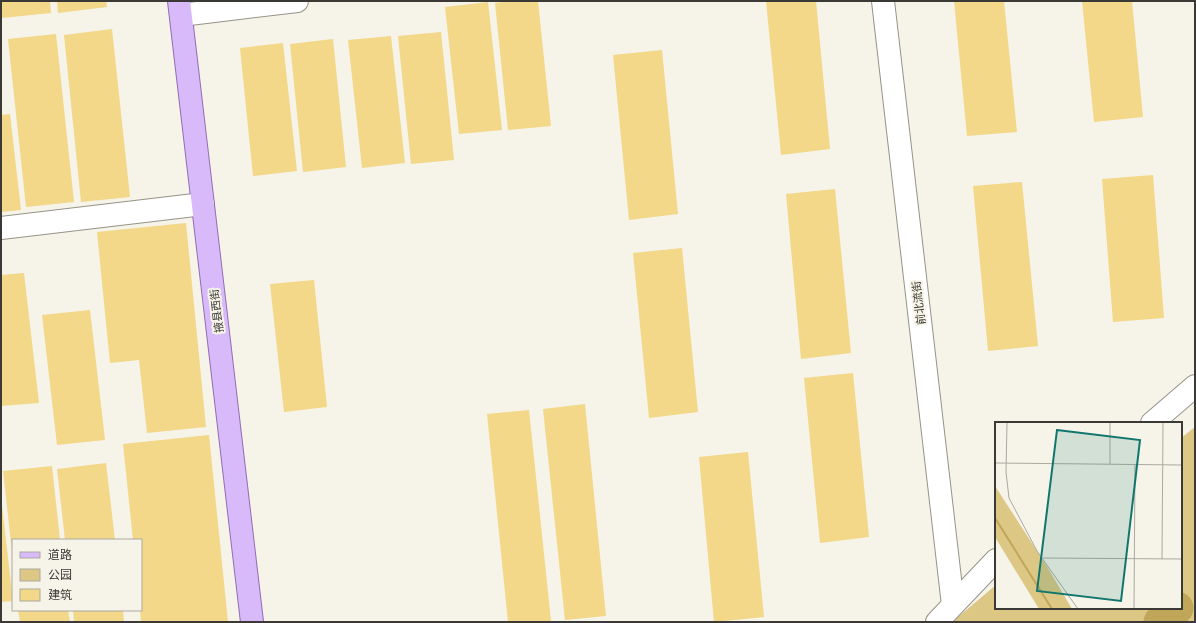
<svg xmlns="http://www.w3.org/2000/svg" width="1196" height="623" font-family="'Golos Text','Noto Sans SC',sans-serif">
	<rect width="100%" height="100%" fill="#f6f3e8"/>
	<path fill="#ddc785" d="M1195,427V622H952L996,585V608H1181V438Z"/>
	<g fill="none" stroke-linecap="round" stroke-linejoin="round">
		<path stroke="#c0a658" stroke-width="33" d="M1160,622L1177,608"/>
	</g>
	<path fill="#f2d888" d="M1,1H50L51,13L2,18Z
		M57,1H106L107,7L58,13Z
		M512,1H538L551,126L508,130L495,3Z
		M766,1H816L830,149L781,155Z
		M954,1H1004L1017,132L967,136Z
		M1082,1H1132L1143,117L1094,122Z
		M488,2L502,130L459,134L445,7Z
		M112,29L130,197L81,202L64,35Z
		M441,32L454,160L411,164L398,36Z
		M56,34L74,202L26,207L8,39Z
		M391,36L405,163L362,168L348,40Z
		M333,39L346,167L303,172L290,44Z
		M283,43L297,171L253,176L240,48Z
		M662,50L678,214L629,220L613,55Z
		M10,114L21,210L1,212V115Z
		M1153,175L1164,318L1113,322L1102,179Z
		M1022,182L1038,346L988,351L973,186Z
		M835,189L851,353L801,359L786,194Z
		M186,223L206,427L147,433L139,360L110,363L97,232Z
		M682,248L698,412L649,418L633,253Z
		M24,273L39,403L1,406V275Z
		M314,280L327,407L284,412L270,284Z
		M90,310L105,440L57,445L42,315Z
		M853,373L869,537L820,543L804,378Z
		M585,404L606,616L565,620L543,409Z
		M529,410L551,621L508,622L487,414Z
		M209,435L228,622H141L140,610L141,540H133L123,444Z
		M748,452L764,617L714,622L699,457Z
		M106,463L115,540H65L57,469Z
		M52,466L60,540H13V552H12L3,471Z
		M1,505H2L13,601L1,602Z
		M18,610H68L70,622H20Z
		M73,610H123L124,622H74Z"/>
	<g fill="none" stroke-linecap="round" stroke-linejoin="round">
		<defs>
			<path id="minor" d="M883,1L953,605
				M181,15L297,1
				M1,228L203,204
				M1152,423L1195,386
				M937,622L996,560"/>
			<path id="major" d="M179,1L252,622"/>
		</defs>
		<use href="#minor" stroke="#969389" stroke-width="24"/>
		<use href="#major" stroke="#906eb2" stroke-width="24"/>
		<use href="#minor" stroke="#fff" stroke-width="22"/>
		<use href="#major" stroke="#d8b9f9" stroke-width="22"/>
	</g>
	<g text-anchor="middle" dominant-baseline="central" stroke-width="4" stroke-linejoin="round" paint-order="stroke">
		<g font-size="11" fill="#3b3935" stroke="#f6f3e8">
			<text transform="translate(918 303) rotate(-97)">前北流街</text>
			<text transform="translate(216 311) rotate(-97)">掖县西街</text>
		</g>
	</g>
	<g transform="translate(995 422)">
		<rect width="187" height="187" fill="#f6f3e8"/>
		<path d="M0,64L53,146L77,187H44L0,115Z" fill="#ddc785"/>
		<path fill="none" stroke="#c0a658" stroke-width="2" d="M0,96L57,187"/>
		<path fill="none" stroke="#aba9a0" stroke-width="1" d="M12,0L11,50L14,76L42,129L83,187M0,41L187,43M115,42V0M48,136L187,137M167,137L168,0M139,187L140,42"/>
		<path fill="#0f766e" fill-opacity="0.15" stroke="#0f766e" stroke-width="2" d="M62,8L145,18L126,179L42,169Z"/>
		<rect width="187" height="187" fill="none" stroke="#3b3935" stroke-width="2"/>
	</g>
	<rect width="1196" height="623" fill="none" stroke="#3b3935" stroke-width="4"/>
	<rect x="12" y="539" width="130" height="72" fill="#f6f3e8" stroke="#aba9a0"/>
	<rect x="20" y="552" width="20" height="6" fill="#d8b9f9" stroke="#aba9a0"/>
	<text x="48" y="559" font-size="12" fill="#3b3935">道路</text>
	<rect x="20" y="569" width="20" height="12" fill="#ddc785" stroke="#aba9a0"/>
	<text x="48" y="579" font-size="12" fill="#3b3935">公园</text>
	<rect x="20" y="589" width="20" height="12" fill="#f2d888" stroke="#aba9a0"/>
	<text x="48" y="599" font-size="12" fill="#3b3935">建筑</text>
</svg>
